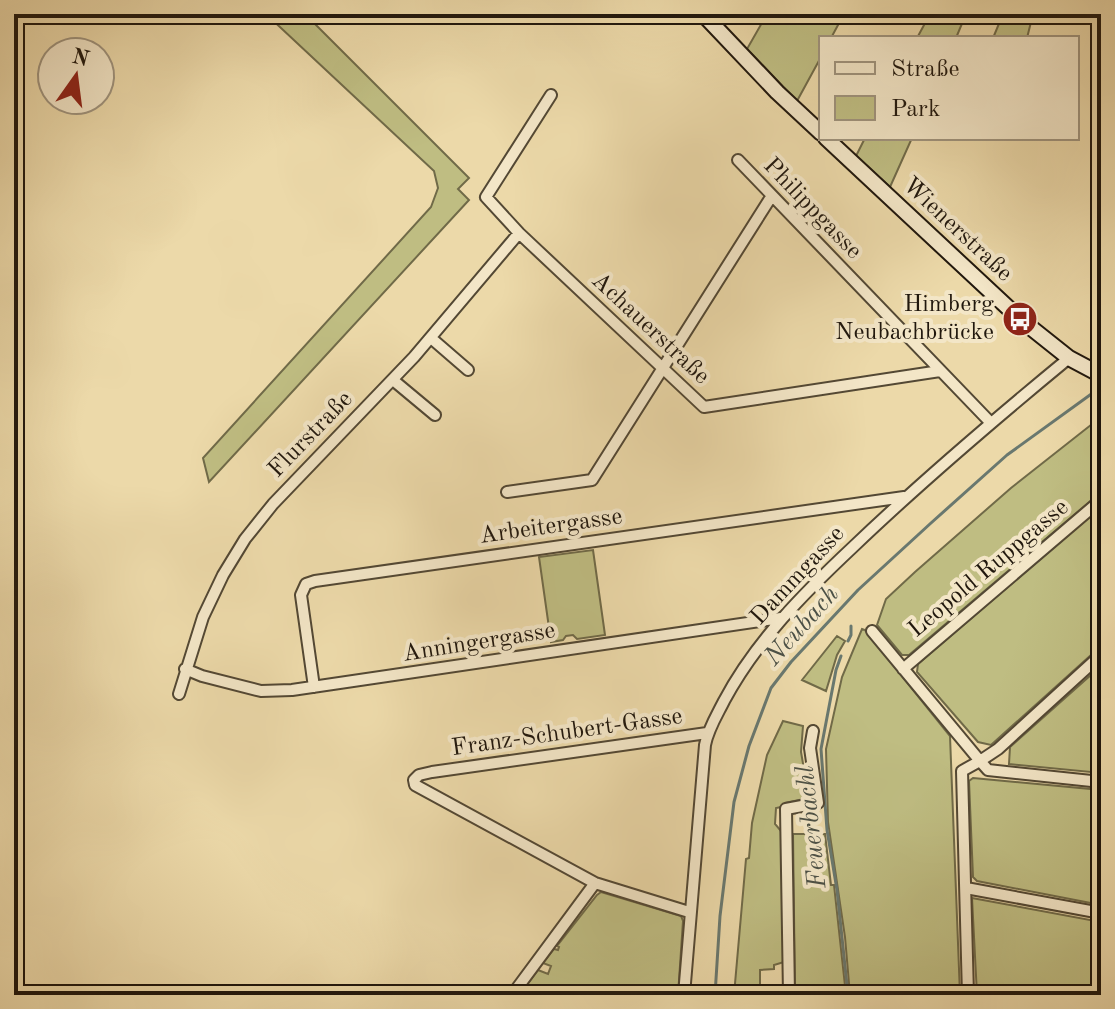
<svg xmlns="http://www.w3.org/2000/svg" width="1115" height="1009" font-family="'Old Standard TT',serif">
	<rect width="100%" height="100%" fill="#ecd9a9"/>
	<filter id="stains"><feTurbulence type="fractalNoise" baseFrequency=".0025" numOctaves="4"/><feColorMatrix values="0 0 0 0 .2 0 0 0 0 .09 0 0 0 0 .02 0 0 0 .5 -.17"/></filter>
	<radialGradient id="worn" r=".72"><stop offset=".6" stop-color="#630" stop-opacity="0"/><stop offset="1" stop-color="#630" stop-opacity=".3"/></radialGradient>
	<path fill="#bfbd82" stroke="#706a48" stroke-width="2" d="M266,14H305L469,178L458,189L469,200L209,482L203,458L431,207L438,188L434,171Z
		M767,14H844L831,38H821V57L797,101L747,49Z
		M930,14H966L956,38H917Z
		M1003,14H1033L1027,38H993Z
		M865,138H912L890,187L856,156Z
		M1101,417V492L909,655H902L877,625L886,599L915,572L1011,488Z
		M1101,507V646L991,745L978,742L917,672L918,664Z
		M593,550L605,635L577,639L573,635L566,636L563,640L551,642L539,557Z
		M862,629L865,630L950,736L960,995H850L845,937L828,822L826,749L842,677Z
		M837,636L845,641L837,655L826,691L802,680Z
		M1101,666V773L1009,764L1010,747Z
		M783,721L803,726L801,752L809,798L785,803L781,807L776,808L775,824L781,831L784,962L774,965V969L760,970V987H773V992L745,993L746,995H755H734L746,859L749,858L752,823L767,755Z
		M973,778L1101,790V905L977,881L973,877L969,781Z
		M793,834H825L831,885H834L846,995H795Z
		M601,892L681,916L683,921L678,995H519L538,970L548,974L551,966L543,963L554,949L558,950L559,947L557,946L597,895Z
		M972,898L1101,922V995H977Z"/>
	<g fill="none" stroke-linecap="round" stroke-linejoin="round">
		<path stroke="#69786f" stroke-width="3" d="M848,641L851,635V626
			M841,656L836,670L821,749L827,830L837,890L848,995
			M715,995L720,916L734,802L749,746L771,688L791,662L858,590L931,523L1007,455L1101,387"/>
		<defs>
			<path id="street" d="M551,95L486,197L519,233L704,407L940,371
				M738,160L991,423
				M431,338L468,370
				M393,380L435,415
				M507,492L592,480L771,197
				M872,631L980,761L962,771L968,995
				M1101,655L998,749L980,761L988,770L1101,782
				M185,669L202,676L261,691L292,690L781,618
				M903,669L1101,500
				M314,687L301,595L306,584L315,581L904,497
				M179,694L203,617L223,575L245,539L273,504L414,357L519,233
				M966,888L1101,913
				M689,912L595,883L415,785L414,780L419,775L432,772L707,733
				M512,995L595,883
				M684,995L705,745C708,729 717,715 724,701C756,641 804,593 853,547C922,481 995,419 1069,358
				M789,995L786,809L818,803L810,748L813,731"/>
			<path id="secondary" d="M703,14L777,92L821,133
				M826,138L1020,319L1069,358L1101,375"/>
		</defs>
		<use href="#street" stroke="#534834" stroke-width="14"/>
		<use href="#secondary" stroke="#20170d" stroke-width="18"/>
		<use href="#street" stroke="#f3e6c7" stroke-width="10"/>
		<use href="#secondary" stroke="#f3e6c7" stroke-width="14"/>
	</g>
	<defs>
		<symbol id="bus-disc" viewBox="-11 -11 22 22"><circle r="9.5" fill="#8f2418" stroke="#f3e6c7"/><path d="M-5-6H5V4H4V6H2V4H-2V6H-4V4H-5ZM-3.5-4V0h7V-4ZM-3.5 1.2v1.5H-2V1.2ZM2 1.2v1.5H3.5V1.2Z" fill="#fff"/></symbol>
	</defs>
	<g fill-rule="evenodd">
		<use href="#bus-disc" x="1000" y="299" width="40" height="40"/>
	</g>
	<g text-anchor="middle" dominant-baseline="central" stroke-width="8" stroke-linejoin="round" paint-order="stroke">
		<g font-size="24" fill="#20170d" stroke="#f3e6c7">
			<text transform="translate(812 209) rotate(46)">Philippgasse</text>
			<text transform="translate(957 230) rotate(43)">Wienerstraße</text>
			<text transform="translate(650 329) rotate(43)">Achauerstraße</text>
			<text transform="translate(311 435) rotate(-46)">Flurstraße</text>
			<text transform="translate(551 527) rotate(-8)">Arbeitergasse</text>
			<text transform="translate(989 569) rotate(-40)">Leopold Ruppgasse</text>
			<text transform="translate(798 576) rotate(-47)">Dammgasse</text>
			<text transform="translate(479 643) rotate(-9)">Anningergasse</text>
			<text transform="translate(567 733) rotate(-8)">Franz-Schubert-Gasse</text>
		</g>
		<g font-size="24" fill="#20170d" stroke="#f3e6c7" text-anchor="end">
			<text x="994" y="305">Himberg<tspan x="994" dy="28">Neubachbrücke</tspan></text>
		</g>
		<g font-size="26" font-style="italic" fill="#4b5046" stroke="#f3e6c7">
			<text transform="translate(802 626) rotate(-48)">Neubach</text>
			<text transform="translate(812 827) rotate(-96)">Feuerbachl</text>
		</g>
	</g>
	<rect width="1115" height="1009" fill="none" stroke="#ecd9a9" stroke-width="48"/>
	<rect x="16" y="16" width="1083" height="977" fill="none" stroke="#20170d" stroke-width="4"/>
	<rect x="24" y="24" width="1067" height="961" fill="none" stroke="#20170d" stroke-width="2"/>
	<rect x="819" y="36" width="260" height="104" fill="#f3e6c7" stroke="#9f937d" stroke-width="2"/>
	<rect x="835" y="62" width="40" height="12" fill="#f3e6c7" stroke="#9f937d" stroke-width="2"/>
	<text x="891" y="76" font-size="24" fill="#20170d">Straße</text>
	<rect x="835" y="96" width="40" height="24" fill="#bfbd82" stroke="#9f937d" stroke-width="2"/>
	<text x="891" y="116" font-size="24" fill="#20170d">Park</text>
	<g transform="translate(76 76) rotate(14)"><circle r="38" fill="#f3e6c7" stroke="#9f937d" stroke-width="2"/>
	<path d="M0-6L14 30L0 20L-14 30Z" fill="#8f2418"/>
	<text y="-12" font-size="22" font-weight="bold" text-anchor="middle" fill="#20170d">N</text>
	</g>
	<rect width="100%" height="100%" filter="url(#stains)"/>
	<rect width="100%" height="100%" fill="url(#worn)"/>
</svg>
